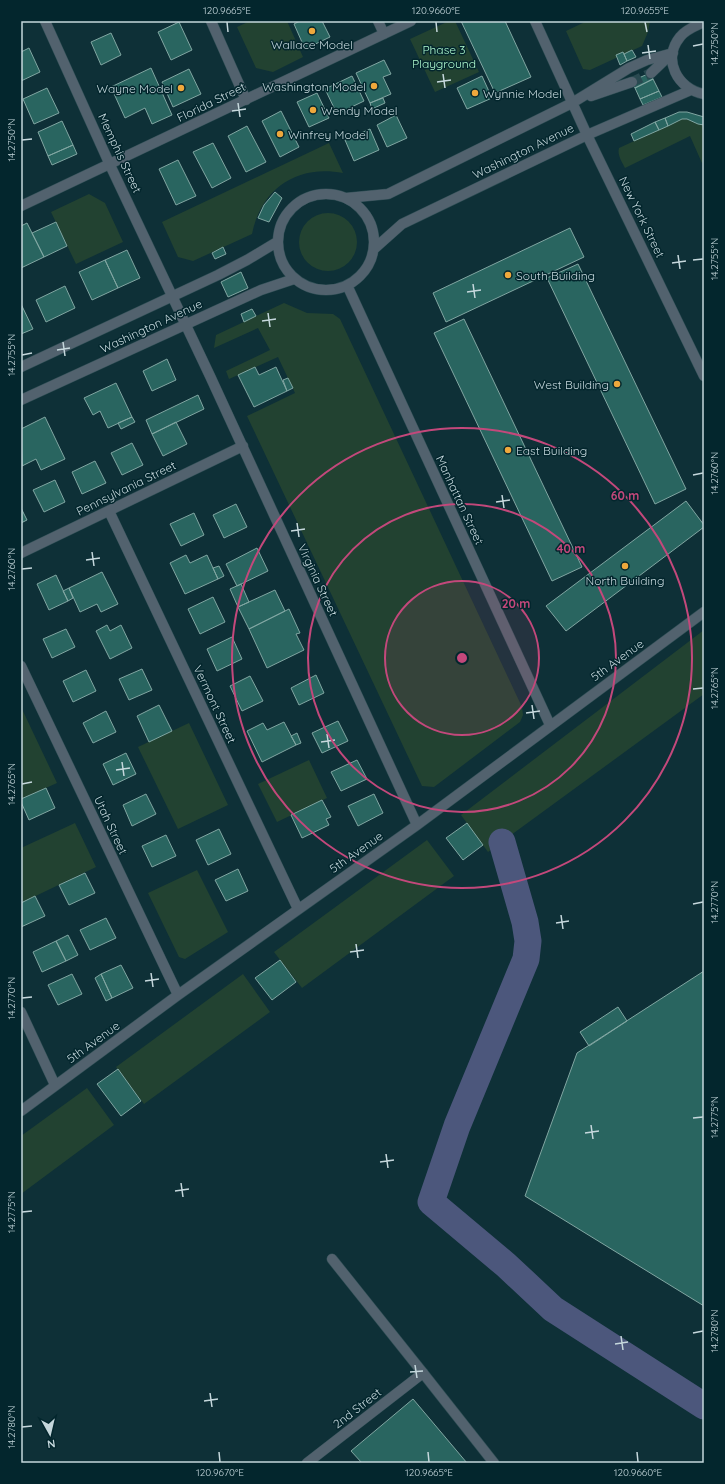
<svg xmlns="http://www.w3.org/2000/svg" width="725" height="1484" font-family="Quicksand,sans-serif">
	<rect width="100%" height="100%" fill="#0e3037"/>
	<path fill="#224231" d="M250,21H287L303,57L273,72L256,68L237,27Z
		M449,21H455L479,72L435,92L410,39Z
		M587,21H650L648,32L642,46L590,70L583,69L566,31Z
		M682,119C690,119 696,124 704,125V162L702,163L690,136L625,168C622,162 617,155 619,148Z
		M329,143L343,173C298,164 261,188 252,234L193,261L178,257L162,222Z
		M89,194L105,203L123,242L76,264L51,212Z
		M299 242a29 29 0 1 1 58 0a29 29 0 1 1-58 0Z
		M284,303L307,313L333,314L340,319L522,707L523,715L520,722L434,787L422,786L247,416L295,393L278,357L229,379L226,371L270,350L258,328L214,348L216,335Z
		M704,630V694L488,852L461,815Z
		M21,707L57,783L21,799Z
		M189,723L228,805L178,829L138,747Z
		M309,760L327,798L277,822L258,784Z
		M75,823L96,867L21,903V848Z
		M427,840L454,876L302,988L274,952Z
		M197,870L228,932L185,959L179,957L148,893Z
		M243,974L270,1012L144,1104L116,1067Z
		M87,1088L114,1125L21,1194V1136Z"/>
	<g fill="none" stroke-linecap="round" stroke-linejoin="round">
		<path stroke="#4c577c" stroke-width="27" d="M502,842L525,922L528,941L526,959L457,1126L431,1202L506,1265L553,1309L704,1406"/>
	</g>
	<path fill="#296560" stroke="#81a6a2" d="M300,21H322L330,37L305,49L294,24Z
		M461,21H505L531,77L495,93Z
		M179,22L192,50L171,60L158,32Z
		M111,33L121,55L101,65L91,42Z
		M29,48L40,72L21,81V52Z
		M632,50L636,57L627,61L624,54Z
		M623,52L627,61L620,65L616,55Z
		M384,60L391,74L383,77L391,94L370,103L356,73Z
		M151,68L172,115L152,124L145,108L125,118L111,87Z
		M189,69L201,94L173,107L162,82Z
		M650,73L653,79L635,88L632,81Z
		M352,76L364,101L337,114L325,89Z
		M482,76L492,98L467,109L457,88Z
		M653,79L659,91L640,99L635,88Z
		M47,88L59,113L34,124L23,99Z
		M659,91L662,97L643,105L640,99Z
		M317,93L329,118L309,127L297,102Z
		M383,98L385,103L372,109L370,103Z
		M281,111L299,147L280,157L262,121Z
		M679,112H687L704,117V125L698,124L687,119H682L668,126L665,118Z
		M396,115L407,138L387,147L377,125Z
		M665,118L668,126L659,130L655,122Z
		M62,121L73,145L48,156L38,132Z
		M655,122L659,130L634,141L631,134Z
		M247,126L266,162L246,172L228,136Z
		M370,129L379,150L354,161L345,140Z
		M213,143L231,178L212,188L193,152Z
		M73,145L77,154L52,165L48,156Z
		M178,160L196,196L176,205L159,169Z
		M275,192L282,198L269,222L258,218L264,205Z
		M56,222L67,246L44,257L32,233Z
		M27,223L44,257L21,268V226Z
		M570,228L584,257L446,322L433,293Z
		M223,247L226,254L215,259L212,253Z
		M127,250L140,278L118,288L105,260Z
		M105,260L118,288L92,300L79,272Z
		M578,264L686,489L655,504L547,278Z
		M241,272L248,288L228,297L221,282Z
		M65,286L75,308L46,322L36,300Z
		M21,304L33,329L21,334Z
		M252,309L256,316L244,322L241,314Z
		M464,319L582,567L552,581L434,333Z
		M167,359L176,380L152,391L143,371Z
		M255,367L259,375L276,367L287,391L254,407L238,375Z
		M288,378L293,388L287,391L283,380Z
		M116,383L132,417L108,428L100,411L93,415L84,398Z
		M198,395L204,409L152,434L146,420Z
		M45,417L65,459L41,470L36,459L22,466L21,429Z
		M132,417L135,422L121,429L118,423Z
		M176,422L187,444L163,456L152,434Z
		M132,443L143,465L122,475L111,453Z
		M95,461L106,483L82,494L72,472Z
		M55,480L65,502L44,512L33,490Z
		M686,501L704,525V527L566,631L546,606Z
		M236,504L247,527L224,538L213,515Z
		M21,508L27,520L21,523Z
		M194,513L204,535L181,546L170,524Z
		M257,548L268,571L237,586L226,564Z
		M186,555L190,563L207,555L218,579L185,594L170,563Z
		M219,566L224,576L218,579L213,568Z
		M102,572L118,604L101,612L97,604L80,612L69,588Z
		M56,575L68,601L49,610L37,584Z
		M241,584L249,602L238,607L230,589Z
		M69,588L73,598L68,601L63,591Z
		M275,590L285,611L249,629L238,607Z
		M213,597L225,622L200,634L188,609Z
		M289,609L300,633L296,634L304,650L267,668L249,629Z
		M107,625L110,631L121,625L132,648L110,659L96,631Z
		M66,629L75,647L52,658L43,639Z
		M232,637L242,659L217,671L207,649Z
		M142,669L152,690L129,700L119,679Z
		M86,670L96,691L73,702L63,681Z
		M316,675L324,693L299,705L291,688Z
		M250,676L263,701L242,711L230,686Z
		M159,705L172,731L149,742L137,716Z
		M106,711L116,732L93,743L83,723Z
		M338,721L348,741L322,753L312,733Z
		M284,722L296,745L262,762L247,731L263,723L267,730Z
		M297,733L301,743L296,745L291,736Z
		M126,753L136,774L113,785L103,764Z
		M357,760L367,779L341,791L331,772Z
		M46,788L55,808L29,820L21,802V799Z
		M146,794L156,814L132,826L123,805Z
		M374,794L383,813L358,826L348,806Z
		M322,800L331,817L326,819L329,825L302,838L291,815Z
		M467,823L483,845L463,860L446,838Z
		M219,829L231,854L208,865L196,840Z
		M166,835L176,856L152,867L142,846Z
		M238,869L248,891L226,901L215,880Z
		M85,873L95,893L69,905L59,885Z
		M35,896L45,916L21,927V903Z
		M106,918L116,938L90,950L80,930Z
		M68,935L78,955L66,961L56,941Z
		M56,941L66,961L42,972L33,952Z
		M280,960L296,982L272,1000L255,978Z
		M121,965L133,988L112,998L101,974Z
		M704,971V1306L525,1196L577,1053Z
		M72,974L82,994L58,1005L48,985Z
		M101,974L112,998L106,1001L95,978Z
		M618,1007L627,1021L589,1046L580,1032Z
		M118,1069L141,1101L121,1116L97,1084Z
		M413,1399L467,1463H362L351,1451Z"/>
	<g fill="none" stroke-linecap="round" stroke-linejoin="round">
		<path stroke="#294950" stroke-width="10" stroke-dasharray="10 5" stroke-linecap="butt" d="M632,82L651,73"/>
		<defs>
			<path id="service" d="M332,1259L423,1373"/>
			<path id="minor" d="M45,21L110,165L210,376L417,825
				M211,21L246,100
				M378,21L384,34
				M535,21L587,135L704,376
				M704,22C696,26 686,29 680,37C662,59 677,89 704,94
				M651,73L671,54
				M591,96L632,82
				M278 242a48 48 0 1 1 96 0a48 48 0 1 1-96 0Z
				M346,198L388,194L572,103L629,68L647,60L673,53
				M21,206L411,21
				M374,249L402,224L587,135L691,90
				M347,285L550,725
				M21,367L218,275L247,260L277,242
				M21,400L261,290L294,279
				M109,511L298,909
				M21,553L243,446
				M21,666L178,995
				M21,1012L55,1085
				M21,1111L178,995L417,825L704,612
				M307,1463L423,1373L494,1463"/>
		</defs>
		<use href="#service" stroke="#2f4e55" stroke-width="11"/>
		<use href="#minor" stroke="#2f4e55" stroke-width="11"/>
		<use href="#service" stroke="#52626e" stroke-width="10"/>
		<use href="#minor" stroke="#52626e" stroke-width="10"/>
	</g>
	<path fill="none" stroke="#c5d7dc" stroke-width="1.5" d="M227,22L228,32M436,22L437,32M645,22L647,32M648,45L650,59M693,46L703,44M642,53L656,51M443,74L445,88M437,82L451,80M238,103L240,117M232,111L246,109M22,140L32,139M678,255L680,269M693,260L703,259M672,263L686,261M473,284L475,298M467,292L481,290M268,313L270,327M262,321L276,319M63,342L65,356M57,350L70,348M22,355L32,353M693,475L703,473M502,495L504,508M496,502L510,500M297,523L299,537M291,531L305,529M92,552L94,566M86,560L100,558M22,569L32,568M693,689L703,688M532,705L534,719M526,713L540,711M327,734L329,748M321,742L335,740M122,762L124,776M116,770L130,768M22,784L32,782M693,904L703,902M561,915L563,929M556,923L569,921M356,944L358,958M350,952L364,950M151,973L153,987M145,981L159,979M22,998L32,997M693,1118L703,1117M591,1125L593,1139M585,1133L599,1131M386,1154L388,1168M380,1162L394,1160M181,1183L183,1197M175,1191L189,1189M22,1212L32,1211M693,1333L703,1331M621,1336L623,1350M615,1344L628,1342M415,1365L417,1378M410,1372L423,1371M210,1393L212,1407M204,1401L218,1399M22,1427L32,1426M219,1452L220,1462M428,1452L429,1462M637,1452L638,1462"/>
	<circle cx="462" cy="658" r="77" fill="#c3487b" fill-opacity=".12"/>
	<g fill="none" stroke="#c3487b" stroke-width="2">
		<circle cx="462" cy="658" r="77"/>
		<circle cx="462" cy="658" r="154"/>
		<circle cx="462" cy="658" r="230"/>
	</g>
	<g fill="#eea83c" stroke="#03262d" stroke-width="1.5">
		<circle cx="312" cy="31" r="4"/>
		<circle cx="374" cy="86" r="4"/>
		<circle cx="181" cy="88" r="4"/>
		<circle cx="475" cy="93" r="4"/>
		<circle cx="313" cy="110" r="4"/>
		<circle cx="280" cy="134" r="4"/>
		<circle cx="508" cy="275" r="4"/>
		<circle cx="617" cy="384" r="4"/>
		<circle cx="508" cy="450" r="4"/>
		<circle cx="625" cy="566" r="4"/>
	</g>
	<g text-anchor="middle" dominant-baseline="central" stroke-width="3" stroke-linejoin="round" paint-order="stroke">
		<g font-size="12" fill="#c5d7dc" stroke="#03262d" text-anchor="start">
			<text x="312" y="44" text-anchor="middle">Wallace Model</text>
			<text x="366" y="86" text-anchor="end">Washington Model</text>
			<text x="173" y="88" text-anchor="end">Wayne Model</text>
			<text x="483" y="93">Wynnie Model</text>
			<text x="321" y="110">Wendy Model</text>
			<text x="288" y="134">Winfrey Model</text>
			<text x="516" y="275">South Building</text>
			<text x="609" y="384" text-anchor="end">West Building</text>
			<text x="516" y="450">East Building</text>
			<text x="625" y="580" text-anchor="middle">North Building</text>
		</g>
		<g font-size="12" fill="#aef7cd" stroke="#03262d">
			<text x="444" y="49">Phase 3<tspan x="444" dy="14">Playground</tspan></text>
		</g>
		<g font-size="12" fill="#c5d7dc" stroke="#03262d">
			<text transform="translate(211 102) rotate(-26)">Florida Street</text>
			<text transform="translate(523 151) rotate(-26)">Washington Avenue</text>
			<text transform="translate(120 153) rotate(65)">Memphis Street</text>
			<text transform="translate(642 217) rotate(64)">New York Street</text>
			<text transform="translate(151 326) rotate(-25)">Washington Avenue</text>
			<text transform="translate(126 488) rotate(-26)">Pennsylvania Street</text>
			<text transform="translate(460 500) rotate(65)">Manhattan Street</text>
			<text transform="translate(318 580) rotate(65)">Virginia Street</text>
			<text transform="translate(617 660) rotate(-36)">5th Avenue</text>
			<text transform="translate(215 704) rotate(65)">Vermont Street</text>
			<text transform="translate(111 825) rotate(65)">Utah Street</text>
			<text transform="translate(356 852) rotate(-35)">5th Avenue</text>
			<text transform="translate(93 1042) rotate(-36)">5th Avenue</text>
			<text transform="translate(357 1408) rotate(-38)">2nd Street</text>
		</g>
	</g>
	<circle cx="462" cy="658" r="6" fill="#c3487b" stroke="#03262d" stroke-width="2"/>
	<g font-size="12" text-anchor="middle" font-weight="bold" fill="#c3487b" stroke="#03262d" stroke-width="3" stroke-linejoin="round" paint-order="stroke">
		<text x="625" y="500">60 m</text>
		<text x="571" y="553">40 m</text>
		<text x="516" y="608">20 m</text>
	</g>
	<rect width="725" height="1484" fill="none" stroke="#03262d" stroke-width="44"/>
	<g transform="translate(50 1434) rotate(172)" stroke="#03262d" stroke-width="3" paint-order="stroke">
	<path d="M0-3L7 15L0 10L-7 15Z" fill="#c5d7dc"/>
	<text y="-6" font-size="11" font-weight="bold" text-anchor="middle" fill="#c5d7dc">N</text>
	</g>
	<rect x="22" y="22" width="681" height="1440" fill="none" stroke="#c5d7dc" stroke-width="1.5"/>
	<g font-size="10" text-anchor="middle" fill="#c5d7dc">
		<text x="227" y="14">120.9665°E</text>
		<text x="436" y="14">120.9660°E</text>
		<text x="645" y="14">120.9655°E</text>
		<text transform="translate(714 44) rotate(-90)" y="4">14.2750°N</text>
		<text transform="translate(11 140) rotate(-90)" y="4">14.2750°N</text>
		<text transform="translate(714 259) rotate(-90)" y="4">14.2755°N</text>
		<text transform="translate(11 355) rotate(-90)" y="4">14.2755°N</text>
		<text transform="translate(714 473) rotate(-90)" y="4">14.2760°N</text>
		<text transform="translate(11 569) rotate(-90)" y="4">14.2760°N</text>
		<text transform="translate(714 688) rotate(-90)" y="4">14.2765°N</text>
		<text transform="translate(11 784) rotate(-90)" y="4">14.2765°N</text>
		<text transform="translate(714 902) rotate(-90)" y="4">14.2770°N</text>
		<text transform="translate(11 998) rotate(-90)" y="4">14.2770°N</text>
		<text transform="translate(714 1117) rotate(-90)" y="4">14.2775°N</text>
		<text transform="translate(11 1212) rotate(-90)" y="4">14.2775°N</text>
		<text transform="translate(714 1331) rotate(-90)" y="4">14.2780°N</text>
		<text transform="translate(11 1427) rotate(-90)" y="4">14.2780°N</text>
		<text x="220" y="1476">120.9670°E</text>
		<text x="429" y="1476">120.9665°E</text>
		<text x="638" y="1476">120.9660°E</text>
	</g>
</svg>
